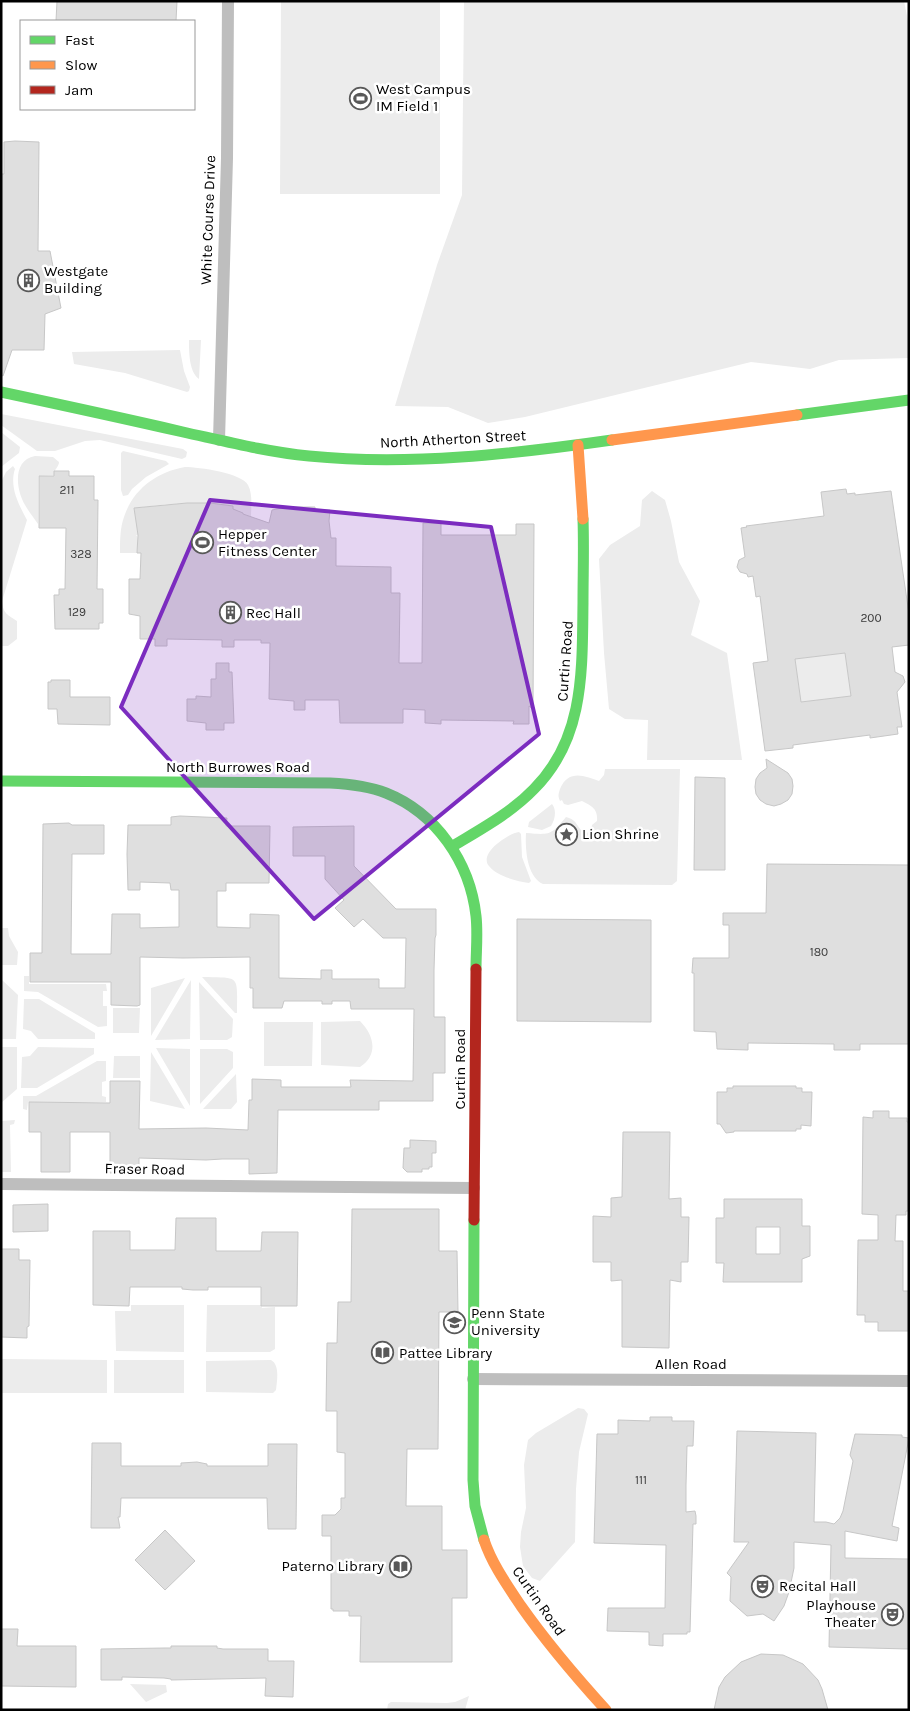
<svg xmlns="http://www.w3.org/2000/svg" width="910" height="1711" font-family="Karla,sans-serif">
	<rect width="100%" height="100%" fill="#fff"/>
	<path fill="#ececec" d="M281,1H440V194H280Z
		M464,1H904L909,26V358L839,360L810,369L751,362L525,417L488,423L448,407L395,406L437,265L462,195Z
		M189,340H201L199,379C189,372 189,352 189,340Z
		M180,350L184,371L190,387L189,391L187,392L125,373L74,364L72,352Z
		M1,414L183,449L187,452L186,457L182,459L100,440L85,441L55,451H37L1,425Z
		M1,432L20,447L19,453L1,467Z
		M123,451L166,461L169,464L146,477L132,489L128,495L123,496L121,490V453Z
		M35,456L53,457L59,462C59,467 54,469 54,475L38,476V524C34,518 29,512 25,505C16,490 12,460 35,456Z
		M13,466L15,469C9,487 19,505 27,520L2,601C3,614 8,615 17,621V639L8,646H1V482L6,472Z
		M185,467C199,467 242,473 248,485C253,494 251,508 251,517L233,510V506C200,500 167,504 134,508L140,535H136L137,536V553H120C120,541 120,528 124,517C133,489 157,472 185,467Z
		M652,491L665,500L671,521L679,562L700,601L691,635L727,653L742,760H647L648,720L625,719L609,709L604,653L599,559L610,545L640,526L642,500Z
		M845,653L851,696L801,702L795,659Z
		M605,769H680L677,881L672,885L543,884C527,877 525,849 526,833C551,835 551,835 566,817C579,820 576,829 586,833L590,832L592,825L597,821C598,809 592,806 582,801L568,805L564,804L562,800L560,801C558,796 558,795 560,789C568,770 583,775 599,781L604,775Z
		M552,804C557,810 555,820 551,826L542,830L528,827L529,822Z
		M519,832L521,834L522,857L531,881L529,883C517,881 498,877 489,866C478,853 509,833 519,832Z
		M1,928H8L9,936L18,952L17,965H1Z
		M24,976H29V984H106L107,991H103V1006H107V1026L98,1027L38,992L24,991Z
		M202,977C241,978 237,974 237,1013H235Z
		M185,978L151,1036V988Z
		M1,979L18,995L16,1039H1Z
		M191,980L190,1039L155,1040Z
		M199,982L233,1019L232,1037L227,1040H200Z
		M24,999H39L95,1033V1039H38L31,1031L23,1029Z
		M113,1008H140L139,1033H113Z
		M360,1021C374,1035 379,1055 360,1067L321,1065V1022Z
		M264,1022H313L312,1066H264Z
		M1,1047H17V1089L1,1103Z
		M38,1047L94,1048V1054L37,1088H21L22,1057L30,1056Z
		M156,1048L190,1049V1106Z
		M200,1049H227L233,1052V1068L200,1104Z
		M151,1052L185,1109L150,1101Z
		M114,1056H140V1078H113Z
		M97,1061H106V1081L102,1082V1096L106,1097V1102H28L27,1110L23,1109V1096H36Z
		M236,1074L237,1102L231,1109H203Z
		M15,1120L14,1124L10,1125L11,1172H1V1121Z
		M131,1305H184V1352L116,1351L115,1311H131Z
		M207,1305H261L262,1308L275,1307V1349L270,1352H206Z
		M1,1359L107,1360V1393H1Z
		M114,1360H184V1393H114Z
		M271,1360C280,1365 277,1380 276,1390L273,1393L206,1392V1361Z
		M578,1408L584,1409L588,1414L579,1452L576,1489L575,1542L540,1581L532,1578L523,1566L520,1547L521,1532L526,1508L524,1465L528,1440L536,1433Z
		M130,1684L166,1685L167,1692L146,1702Z
		M469,1696L465,1710H387L388,1704L391,1702L447,1703L455,1702Z"/>
	<path fill="#dfdfdf" stroke="#c7c7c7" fill-rule="evenodd" d="M57,1H177L176,21H56Z
		M15,141L39,142L38,251H50L61,308L45,314L44,350H12L3,376L1,375V174H4V142Z
		M54,471H69V476H94V500H98L97,589H103V623H99V629H55L54,595H59V589H65L66,528H39V476H54Z
		M846,489L847,494L855,493V495L891,491L909,614V645L892,647L895,672L903,676L905,682L897,692L902,727H897L898,734L870,738V735L793,745V748L765,751L753,663L768,661L760,596L756,597L753,576L748,577L747,574L740,572L737,567L739,560L745,557L741,528L747,527L746,526L824,516L821,492ZM845,653L851,696L801,702L795,659Z
		M187,503H210L233,506V509L243,513V514L269,523L272,510L287,507H315V510H330L329,521L331,538H336V566L391,567V593H400L399,663H422L423,523H441V535H516V524H534L533,709L529,706V724H513L514,721L441,720V724L426,723H425V710L403,709V723H340L339,700H305V710H294V701L269,699L270,643H261V640H234V647H222V640L167,639V646H155V639H140V616L129,614V579H140L141,553H137L138,535L134,508Z
		M216,663H229V672H232L234,723H224V730H206V723L187,721V699H196V696L211,697V679H216Z
		M51,680H70V697H110V725L58,724L57,709H48V682H51Z
		M766,759L788,773L792,779L793,786L792,794L788,800L781,804L774,806L766,804L760,800L756,794L755,787L756,779L760,773L767,768Z
		M695,777L725,778V870H694Z
		M180,816L227,818L226,826H270L269,883H226V891H217V927L250,928V914L279,915V978L321,979V970H332V979H379V988H405L406,938H383L363,919L354,927L335,908L344,900L325,879V856H293V827L354,826V866L396,909H436V935L435,938L434,970V1017H445V1073H433V1101H379V1110H278L277,1173L249,1174V1159H222L206,1160L139,1158V1172L110,1173V1132H70V1172H41V1132H29V1102L110,1103V1081H140L139,1129L206,1128L248,1130L249,1100H252V1079L281,1080V1087H351L350,1080L413,1081L414,1009H351L350,1001H332V1004H322V1001H284L282,1008H253V988H250V957L183,958L140,957V1005L137,1006L111,1005V982H30V953H42L43,824L69,823L72,825H104V854H72L71,954H111L112,914H140V928L179,927V890H171L170,883L140,882V890H128L127,854L128,825H171V817Z
		M767,864L909,865V1044H860V1050H834V1044L748,1043V1050L717,1049L716,1032L694,1031V973H692L693,958H729V925H723V913H766Z
		M517,919L651,920V1022L517,1021Z
		M733,1086H796V1088H802V1092H812L811,1126L801,1125V1129H796V1131H734V1132L726,1133L720,1124H717V1092H727V1088H733Z
		M873,1111H889V1118H907V1122H909V1211H906V1215H896L895,1241H903V1291H909V1331H878V1322H865V1315H857L858,1240H878V1215L862,1214L863,1117L873,1118Z
		M623,1132H670L669,1199L681,1198V1217H689L688,1262H681V1282L670,1280L669,1348L622,1347V1280L611,1281V1262H593V1216L611,1217V1198L622,1197Z
		M410,1140L436,1141V1153H432V1167H429V1169H422V1172H407L403,1168L404,1148H410Z
		M724,1199H802V1226H810V1256L802,1259V1282H723L724,1263H716V1218H724ZM756,1227H780V1254H756Z
		M48,1204V1231L13,1232V1205Z
		M352,1209H439V1251H457L458,1312H439L438,1449H407L406,1506H442V1550H467V1598H452V1662H360L361,1616H349V1611H333V1609H331V1536H322V1515H335L341,1509V1498H345V1453L337,1452V1411H326L327,1343H337L338,1302H351Z
		M176,1218H216V1251H261L262,1232H298L297,1306H261V1287H208V1290H193L182,1289V1287H130L129,1306L93,1305V1231H130V1250H175Z
		M1,1249H19V1260H30L29,1326L27,1327V1338L1,1337Z
		M650,1417H672V1421H694L693,1446H687L686,1485V1512L695,1511L696,1516V1524H693L690,1632H687V1634H663V1646L649,1645V1632L607,1631L608,1608H665L666,1545L594,1543L597,1434H618V1420L650,1421Z
		M737,1431L816,1433L814,1522H826L834,1524L840,1518L843,1511L853,1461L850,1455L855,1434L902,1435V1437L909,1438L892,1526L899,1528L897,1541L845,1531V1558L909,1559V1649L829,1647L831,1545L794,1542V1568L789,1592L784,1606L774,1621L763,1614L747,1616L730,1601L731,1577L727,1573L749,1542H734Z
		M92,1443H121V1466H181V1463L197,1462L207,1464V1466H268V1444H297L296,1529H268L267,1498H121L120,1517H118L120,1528H91Z
		M165,1530L195,1561L165,1590L135,1560Z
		M1,1629H18L17,1646H76V1687L1,1686Z
		M171,1646H217V1648L223,1649H268V1661H294L293,1697L265,1696L266,1678L171,1680V1679L164,1678L122,1677V1680H101V1649L165,1648H171Z
		M761,1654L783,1655L803,1664L818,1680L822,1689L828,1710H714L719,1687L725,1677L741,1662Z"/>
	<g fill="none" stroke-linecap="round" stroke-linejoin="round">
		<path stroke="#bebebe" stroke-width="12" d="M219,440L227,158L228,1
			M1,1184L474,1188
			M473,1379L909,1381"/>
		<path stroke="#63d668" stroke-width="11" d="M1,392C62,405 122,418 183,432C224,441 267,452 309,456C408,466 514,454 612,440
			M797,415L909,400
			M1,781L330,783C349,784 368,786 386,793C436,813 470,862 476,916C478,933 476,952 476,969
			M453,846C481,829 511,813 534,789C585,738 582,670 583,603C583,575 584,547 583,519
			M474,1220L473,1480L475,1506L484,1540"/>
		<path stroke="#ff974d" stroke-width="11" d="M612,440L797,415
			M578,445L583,519
			M484,1540C492,1564 507,1585 521,1606C547,1643 576,1677 606,1710"/>
		<path stroke="#b3261e" stroke-width="11" d="M474,1220L476,969"/>
	</g>
	<path fill="#7b2cbf" fill-opacity="0.2" stroke="#7b2cbf" stroke-width="4" stroke-linejoin="round" d="M210,500L491,527L539,734L314,919L121,707Z"/>
	<defs>
		<symbol id="stadium-ring" viewBox="-11 -11 22 22"><circle r="9.5" fill="#fff" stroke="#595959" stroke-width="1.5"/><path d="M0-5a6.5 5 0 1 0 0 10a6.5 5 0 1 0 0-10ZM-3.5-1.8h7v3.6h-7Z" fill="#595959"/></symbol>
		<symbol id="building-ring" viewBox="-11 -11 22 22"><circle r="9.5" fill="#fff" stroke="#595959" stroke-width="1.5"/><path d="M-4-6H4V6H1V3H-1V6H-4ZM-2.5-4.3h1.7v1.8h-1.7ZM.8-4.3h1.7v1.8H.8ZM-2.5-1h1.7V.8h-1.7ZM.8-1h1.7V.8H.8Z" fill="#595959"/></symbol>
		<symbol id="sight-ring" viewBox="-11 -11 22 22"><circle r="9.5" fill="#fff" stroke="#595959" stroke-width="1.5"/><path d="M0-6L1.8-2.2L6-1.7L2.9 1.2L3.7 5.4L0 3.3L-3.7 5.4L-2.9 1.2L-6-1.7L-1.8-2.2Z" fill="#595959"/></symbol>
		<symbol id="university-ring" viewBox="-11 -11 22 22"><circle r="9.5" fill="#fff" stroke="#595959" stroke-width="1.5"/><path d="M0-5L7-2L0 1L-7-2ZM-4 1L0 2.5L4 1V4Q0 6-4 4Z" fill="#595959"/></symbol>
		<symbol id="library-ring" viewBox="-11 -11 22 22"><circle r="9.5" fill="#fff" stroke="#595959" stroke-width="1.5"/><path d="M-6-4Q-3-5.5-.7-3.5V5Q-3 3-6 4ZM6-4Q3-5.5 .7-3.5V5Q3 3 6 4Z" fill="#595959"/></symbol>
		<symbol id="theatre-ring" viewBox="-11 -11 22 22"><circle r="9.5" fill="#fff" stroke="#595959" stroke-width="1.5"/><path d="M-5-5.5Q0-4 5-5.5V0Q5 5 0 6Q-5 5-5 0ZM-3.3-2.5H-1v1.5H-3.3ZM1-2.5H3.3v1.5H1ZM-2.8 1Q0 5.5 2.8 1Z" fill="#595959"/></symbol>
	</defs>
	<g fill-rule="evenodd">
		<use href="#stadium-ring" x="348" y="86" width="25" height="25"/>
		<use href="#building-ring" x="16" y="268" width="25" height="25"/>
		<use href="#stadium-ring" x="190" y="530" width="25" height="25"/>
		<use href="#building-ring" x="218" y="600" width="25" height="25"/>
		<use href="#sight-ring" x="554" y="822" width="25" height="25"/>
		<use href="#university-ring" x="442" y="1310" width="25" height="25"/>
		<use href="#library-ring" x="370" y="1340" width="25" height="25"/>
		<use href="#library-ring" x="388" y="1554" width="25" height="25"/>
		<use href="#theatre-ring" x="750" y="1574" width="25" height="25"/>
		<use href="#theatre-ring" x="880" y="1602" width="25" height="25"/>
	</g>
	<g text-anchor="middle" dominant-baseline="central" stroke-width="5" stroke-linejoin="round" paint-order="stroke">
		<g font-size="12" fill="#383838">
			<text x="67" y="490">211</text>
			<text x="81" y="554">328</text>
			<text x="77" y="612">129</text>
			<text x="871" y="618">200</text>
			<text x="819" y="952">180</text>
			<text x="641" y="1480">111</text>
		</g>
		<g font-size="15" fill="#000" stroke="#fff" text-anchor="start">
			<text x="376" y="89">West Campus<tspan x="376" dy="17">IM Field 1</tspan></text>
			<text x="44" y="271">Westgate<tspan x="44" dy="17">Building</tspan></text>
			<text x="218" y="534">Hepper<tspan x="218" dy="17">Fitness Center</tspan></text>
			<text x="246" y="613">Rec Hall</text>
			<text x="582" y="834">Lion Shrine</text>
			<text x="471" y="1313">Penn State<tspan x="471" dy="17">University</tspan></text>
			<text x="399" y="1353">Pattee Library</text>
			<text x="384" y="1566" text-anchor="end">Paterno Library</text>
			<text x="779" y="1586">Recital Hall</text>
			<text x="876" y="1605" text-anchor="end">Playhouse<tspan x="876" dy="17">Theater</tspan></text>
		</g>
		<g font-size="15" fill="#000" stroke="#fff">
			<text transform="translate(208 220) rotate(-88)">White Course Drive</text>
			<text transform="translate(453 439) rotate(-3)">North Atherton Street</text>
			<text transform="translate(565 661) rotate(-86)">Curtin Road</text>
			<text x="238" y="767">North Burrowes Road</text>
			<text transform="translate(460 1069) rotate(-90)">Curtin Road</text>
			<text transform="translate(145 1169) rotate(1)">Fraser Road</text>
			<text x="691" y="1364">Allen Road</text>
			<text transform="translate(539 1601) rotate(55)">Curtin Road</text>
		</g>
	</g>
	<rect width="910" height="1711" fill="none" stroke="#000000" stroke-width="5"/>
	<rect x="20" y="20" width="175" height="90" fill="#ffffff" stroke="#999999"/>
	<rect x="30" y="36" width="25" height="8" fill="#63d668" stroke="#999999"/>
	<text x="65" y="45" font-size="15" fill="#000000">Fast</text>
	<rect x="30" y="61" width="25" height="8" fill="#ff974d" stroke="#999999"/>
	<text x="65" y="70" font-size="15" fill="#000000">Slow</text>
	<rect x="30" y="86" width="25" height="8" fill="#b3261e" stroke="#999999"/>
	<text x="65" y="95" font-size="15" fill="#000000">Jam</text>
</svg>
